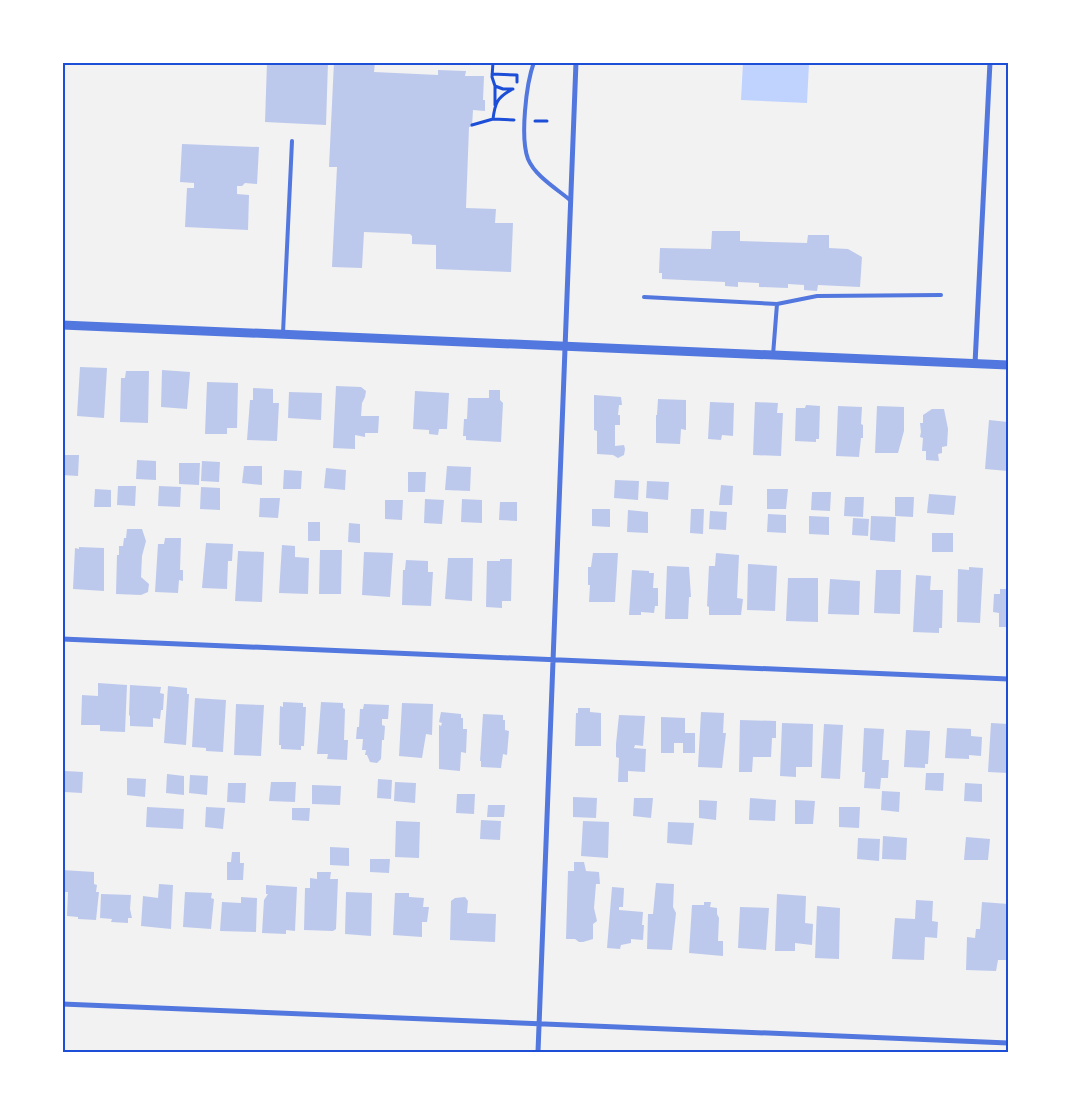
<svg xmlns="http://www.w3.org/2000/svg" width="1071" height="1115" font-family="'Fira Sans',sans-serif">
	<rect width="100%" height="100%" fill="#f2f2f2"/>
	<path fill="#bfd3fe" d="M743,63H809L807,103L741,100Z"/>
	<path fill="#bdc9ec" d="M267,62H328L326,125L265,122Z
		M334,62H375L374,72L438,75V70L466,71L465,76H484L483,100H485V111L473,110L472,127H469L466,208L496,209L495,223H513L511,272L436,269V245L412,244V236L410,234L364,232L362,268L332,267L337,167H329Z
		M182,144L259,147L257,184L245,183L242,186H237V194L249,195L248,230L185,227L187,188H194V183L180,182Z
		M712,231H740V241L807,243L808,235H829V248L848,249L862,257L860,287L818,285L817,291L804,290V285L788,284V288L759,287V283L738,282V287L725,286V282L662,279V273H659L660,248L711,249Z
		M80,367L107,368L104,418L77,416Z
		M162,370L190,372L187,409L161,407Z
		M126,371H149L148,423L120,422L121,378H125Z
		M207,382L238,383L237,428H227V434H205Z
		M336,386L361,387L366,391L365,397L362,403L361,416H379L378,433H365V437L355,435V449L333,448Z
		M253,388L273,389V403H279L277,441L247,440L250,400H253Z
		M489,390H500V400L503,403L501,442L466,440V436H463L464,419H467L468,398H489Z
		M415,391L449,393L447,429H439L438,435L429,434V430L413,429Z
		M289,392L322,393L321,420L288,418Z
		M594,395L621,397L622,405H619L618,415H620V425H615V446L624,445L625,449L624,455L618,458L613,455L597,454V431L594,430Z
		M658,399L686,400V430L681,429L680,444L656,443V415H657Z
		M710,402L734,403L733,436L722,435L721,440L708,439Z
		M755,402L778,403L777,413H783L781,456L753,455Z
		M806,405L820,406L819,439H816V442L795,441L796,408H805Z
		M838,406L862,407L861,424L863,425V438H861L859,457L836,456Z
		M877,406L904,407V431L898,453H875Z
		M932,409H944L948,429L947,446L942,447V453L938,454L939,461L926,460V451H922L923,438L920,437L921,432L920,423H923V415Z
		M989,420L1008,422V471L985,469Z
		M62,455H79L78,476L62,475Z
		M137,460L156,461V480L136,479Z
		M202,461L220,462L219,482L201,481Z
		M179,463H200L199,485L179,484Z
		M244,466H262V485L242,483Z
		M447,466L471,467L470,491L445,490Z
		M326,468L346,470L345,490L324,488Z
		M284,470L302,471L301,489H283Z
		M408,472H426L425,492H408Z
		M615,480L639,481L638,500L614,498Z
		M647,481L669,482L668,500L646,498Z
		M721,485L733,486L732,505H719Z
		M118,486H136L135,506L117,505Z
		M159,486L181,487L180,507L158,506Z
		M201,487L220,488V510L200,509Z
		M95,489L111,490V507H94Z
		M767,489H788L786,509H767Z
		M812,492H831L830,511L811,510Z
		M929,494L956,496L954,515L927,513Z
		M845,497H864L863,517L844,516Z
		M895,497H914L913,517L895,516Z
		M260,498H280L278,518L259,517Z
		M425,499L444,500L442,524L424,523Z
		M462,499L482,500V523L461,522Z
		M385,500H403L402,520L385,519Z
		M500,502H517V521L499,520Z
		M592,509H610V527L592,526Z
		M691,509H704L703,534L690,533Z
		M628,510L648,512V533L627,532Z
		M710,511L727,512L726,530L709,529Z
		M768,514L786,515V533L767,532Z
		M809,516L829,517V535L809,534Z
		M871,516L896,517L895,542L870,540Z
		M853,518L869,519L868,536L852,535Z
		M308,522H320V541H308Z
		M349,523L360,524V543L348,542Z
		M127,529H142L146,541L142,556L141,577L149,584L148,592L141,595L116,594L117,555H119V546H123L124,538H126Z
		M932,533H953V552H932Z
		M165,538H181L180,570H183V581L179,580L178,593L155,592L158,544H164Z
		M206,543L233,544L232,561H228L227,589L202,588Z
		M282,545L295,546V557L309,558L308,594L279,593Z
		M79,547L104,548V591L73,589L75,548L79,549Z
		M320,550H342L341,594H319Z
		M238,551L264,552L262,602L235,601Z
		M364,552L393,553L390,597L362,595Z
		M593,553H618L615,602H589L590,585H588V567H591Z
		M716,553L739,555L737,598L743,599L741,615H709V607L707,606L709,566H715Z
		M448,558H473L472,601L445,599Z
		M500,559H512L511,601H502V608L486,607L487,561H500Z
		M406,560L428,561V572H433L431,606L402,605L403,570H405Z
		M748,564L777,566L775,611L747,610Z
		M667,566L689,567L691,597H689L688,619H665Z
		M969,567L983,568L980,623L957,622L958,569L969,570Z
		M632,570L649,571V573H654L653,588H658V606H655L654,613L641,612V615H629Z
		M876,570H901L900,614L874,613Z
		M916,575L931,576L930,590H943L942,628H939V633L913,632Z
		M788,578H818V622L786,621Z
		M830,579L860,581L859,615L828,614Z
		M1000,589H1008V627H999V613L993,612L994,594H1000Z
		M98,683L127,685L125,732L100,731V725H81L82,695L98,696Z
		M130,685L161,687L160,693L164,694L163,710H161L160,719L153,718V727L130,726V716L129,715Z
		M168,686L187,688V694H189L186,745L164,743Z
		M195,698L226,700L223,752L206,751V748L192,747Z
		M283,702L303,703V707H306L304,746H301V750L281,749V745H279L280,706L283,707Z
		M321,702L343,703V708L345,709L344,740H348L347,760L327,759L328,754H317Z
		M402,703L433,704L432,735L426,734L422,758L399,756Z
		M236,704L264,705L261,756L234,755Z
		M364,704L389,705L388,719H382V725L385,726L384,740H382L381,759L377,763L370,762L367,755H365L366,750H362L363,739H356L357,727H359L360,709H363Z
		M578,708H590V712L601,713V746H575L576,713H578Z
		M441,712L461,714V718H463V729H467L466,753L461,752L460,771L439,769V725L441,726L442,723L439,722Z
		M701,712L724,713L723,733H726L722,768L698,767Z
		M483,714L503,715V720H505V730L509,731L507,755L503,754L501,768L481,767V761H480Z
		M619,715L645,716L643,746L635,745L634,748L646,749L645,772L628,771V782H618L619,758L616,757V744Z
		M661,717L685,718V733H695V753H683V743H674V753H661Z
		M740,720L776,721V738H772L771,757H753L752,772H739Z
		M782,723L813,724L812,767H796V777L780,776Z
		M991,723L1008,724V773L988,772Z
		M824,724L843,725L840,779L821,778Z
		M864,728L884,729L882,760H889L888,778H881L880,789L864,788L865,772H862Z
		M947,728L971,729V736L982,737L981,756L969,755V759L945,758Z
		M906,730L930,731L928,764H925V768L904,767Z
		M65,771L83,772L82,793L64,792Z
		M926,773H944L943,791L925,790Z
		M167,774L184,776V795L166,793Z
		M190,775L208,776L207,795L189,793Z
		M127,778L146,779L145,797L127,795Z
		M378,779L392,780L391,799L377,798Z
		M271,782H296L295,802L269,801Z
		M395,782L416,783L415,803L394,801Z
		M228,783H246L245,803L227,802Z
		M965,783L982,784V802L964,801Z
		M312,785L341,786L340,805L312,804Z
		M882,791L900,792L899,812L881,810Z
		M457,794H475L474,814L456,813Z
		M573,797L597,798L596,818L573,817Z
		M634,798H653L651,818L633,816Z
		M750,798L776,800L775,821L749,820Z
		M699,800L717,801L716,820L699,818Z
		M795,800L815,801L813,824H795Z
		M488,805H505L504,817H487Z
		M147,807L184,809L183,829L146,827Z
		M206,807L225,808L223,829L205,827Z
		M839,807H860L859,828L839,827Z
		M292,808H310L309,821L292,820Z
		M481,820L501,821L500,840L480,839Z
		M396,821L420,822L419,858L395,857Z
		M583,821L609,822L608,858L581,856Z
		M668,822L694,823L692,845L667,843Z
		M883,836L907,838L906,860L882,859Z
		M966,837L990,839L988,860H964Z
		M858,838L880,839L879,861L857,859Z
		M330,847L349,848V866L330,865Z
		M232,852H240V863H244L243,880H227V862H231Z
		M370,859H390L389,873L370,872Z
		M574,862H584L586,871L599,872L600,884H596L594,908L597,921L593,924V939L583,942H579L575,939H566L568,871H574Z
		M62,870L94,872V884L97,885L96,892H99L96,920L78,919V917L67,916L68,892H62Z
		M317,872H331L330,879H338L336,929L333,931L304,930L305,888H310V878L317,879Z
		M656,883L674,884L673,907L676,913L672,950L647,949L648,914H653Z
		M159,884L173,885L171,929L141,926L143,896L158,898Z
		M266,885L297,887L295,931L286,930V934L262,933L264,900L268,894H266Z
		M612,887L624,888L623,907H619V910L643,912L642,925H644L643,940L631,939V943L621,945L620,949L607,948Z
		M185,892L212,893L211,898L214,899L211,929L183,927Z
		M346,892L372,893L371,936L345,934Z
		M395,893H409V897L424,898L423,907H429L427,922H422V937L393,935Z
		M101,894L131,895L130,909L132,918H128V923L111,922L112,919L100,918Z
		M777,894L806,896L805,923L813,924L812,945L795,943V951H775Z
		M241,897L257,898L256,932L220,931L222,902L241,903Z
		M465,897L468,901L467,913L496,914L495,942L450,940L451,901L455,898Z
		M916,900L933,901L932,921L938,922L937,938L925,937L924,960L892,959L895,918L915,919Z
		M704,902H711L710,907L717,908V914L719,918L718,941H723V956L689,953L692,905H704Z
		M982,902L1008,904L1007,960H998L996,971L966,970L967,937L975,938L976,929H980Z
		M817,906L840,908L839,959L815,958Z
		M740,907L769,908L766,950L738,948Z"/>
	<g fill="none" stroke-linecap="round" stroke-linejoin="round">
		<path stroke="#1d4ed8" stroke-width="3" d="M493,62L492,77L495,86L503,89H513
			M492,74L517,75V82
			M495,105V86
			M493,119C495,103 497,98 511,90
			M535,121H547
			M472,125L493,119L514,120"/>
		<path stroke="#5277de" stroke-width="4" d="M534,62C526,84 520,138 528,159C535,176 557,189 570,200
			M644,297L777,304L817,296L941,295
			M283,333L292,141
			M773,355L777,304"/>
		<path stroke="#5277de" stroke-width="5" d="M975,364L990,62
			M62,639L1008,679
			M62,1004L1008,1043
			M538,1052L576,62"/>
		<path stroke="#5277de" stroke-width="9" d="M62,325L1008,365"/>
	</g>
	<rect width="1071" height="1115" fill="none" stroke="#ffffff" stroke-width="128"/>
	<rect x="64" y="64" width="943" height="987" fill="none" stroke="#1d4ed8" stroke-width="2"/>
</svg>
